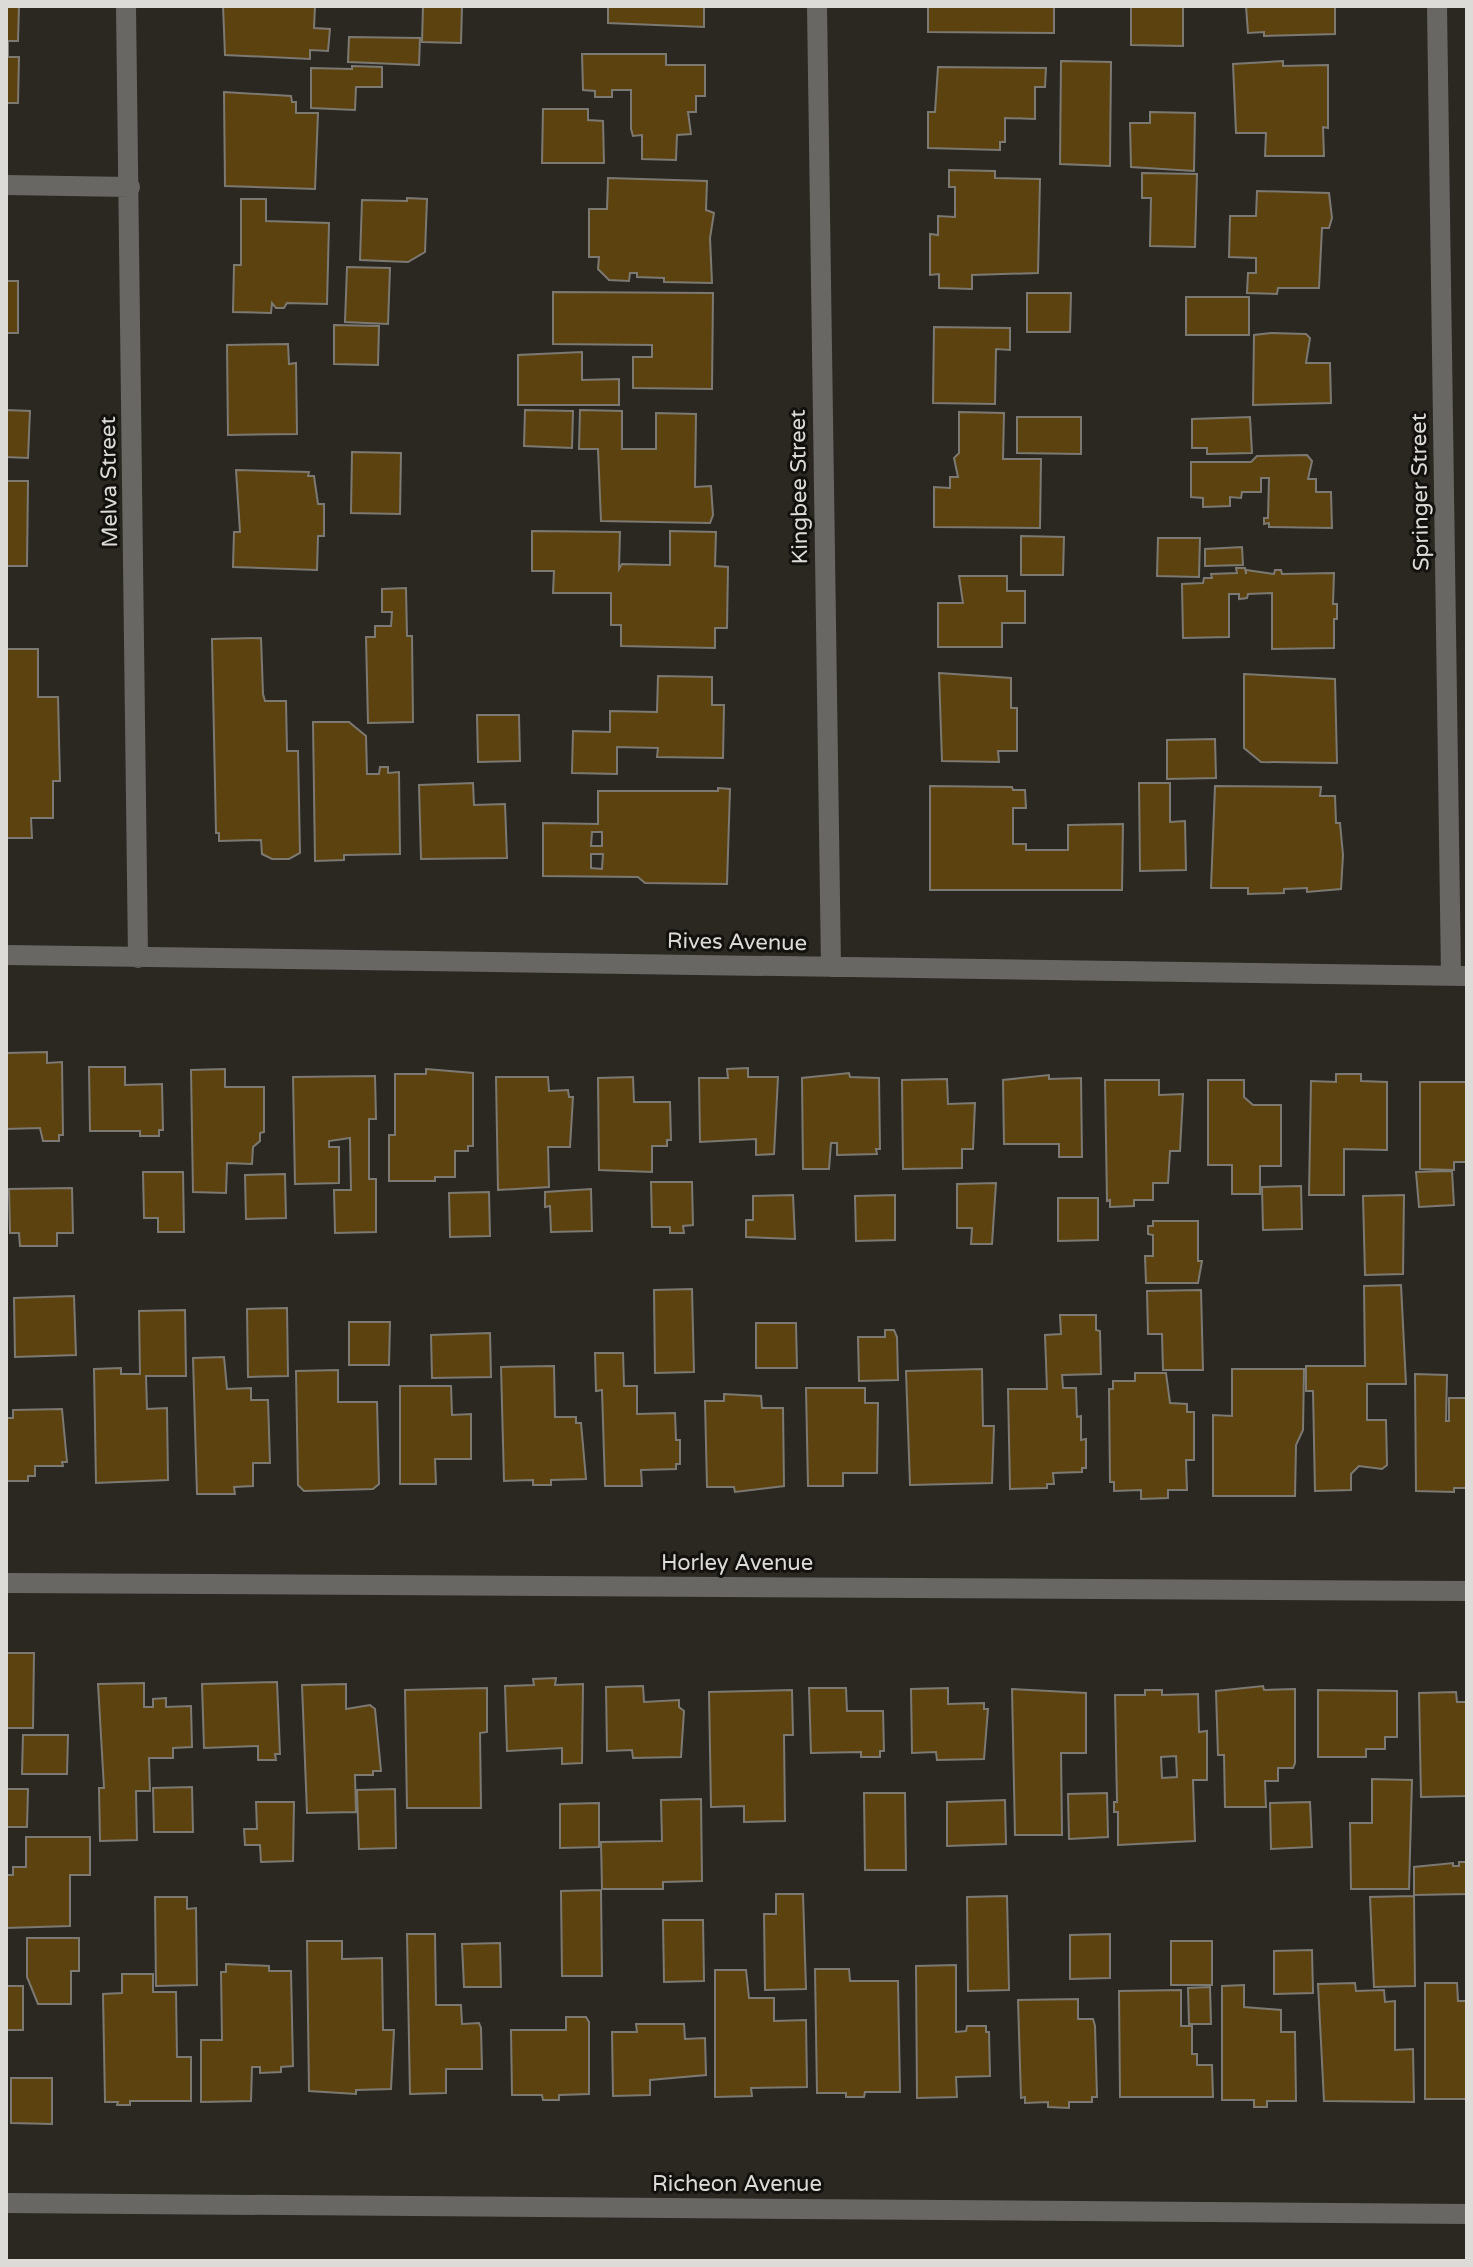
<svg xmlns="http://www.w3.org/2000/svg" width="1473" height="2267" font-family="'Varela Round',sans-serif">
	<rect width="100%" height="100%" fill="#2b2822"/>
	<path fill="#5c420e" stroke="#7c7872" stroke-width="2" fill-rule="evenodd" d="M6,6H19L18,41H8V57H19L18,103H6Z
		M223,6H315L314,28L330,29L328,51L310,50V59L225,55Z
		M423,6H462L461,43L422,42Z
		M608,6H704V27L608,23Z
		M928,6H1054V33L928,32Z
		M1131,6H1183V46L1131,45Z
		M1246,6H1335V34L1264,36V32L1248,33Z
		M349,37L420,38L419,65L348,62Z
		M582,54H666V65H705V96H696V112H688L691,134L677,135L676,160L642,159V135L633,136L631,129V90H612V97H595V91L583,90Z
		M1061,61L1111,62L1110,166L1060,164Z
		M1283,61V66L1328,65V128L1323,127L1324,156H1265L1266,133H1236L1233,64Z
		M352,66L382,67V87H356L355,110L311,108V68L352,69Z
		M938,67L1046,68L1045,87H1035V119L1005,118V142H1000V150L928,148V112H935Z
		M224,92L291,96L292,102H296V113H318L315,189L225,186Z
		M543,109H588V120L603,121L604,163H542Z
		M1150,112L1195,113L1194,171L1131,167L1130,123H1150Z
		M949,170L995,171V178L1040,179L1038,273L972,275V289L939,288V274L930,275V234L938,235V216L955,217V187H949Z
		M1142,173L1197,174L1195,247L1150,246L1151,198H1142Z
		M608,178L707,181L706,210L714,213L710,238L712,283L664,282V278L637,277V273H630L629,281L609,280L598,269L599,257H589V209H607Z
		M1257,191L1329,193L1332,218L1329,228H1322L1319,288H1278L1277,294L1247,293L1248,273H1256V258L1229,257L1230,216H1256Z
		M407,198L427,199L425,252L408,262L360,260L362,200L407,201Z
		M241,199H266V221L329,223L327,304L287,303L284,308H276L272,303L271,313L233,312L234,265H241Z
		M347,267L390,268L388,324L345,322Z
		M6,281H18V333H6Z
		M553,292L713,293L712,389L633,388V357H652V345L553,344Z
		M1027,293H1071L1070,332H1027Z
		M1186,297H1249V335H1186Z
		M334,325L379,326L378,365L334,364Z
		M934,327L1010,328V350L996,349L995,404L933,403Z
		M1271,333L1306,334L1310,338L1306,363H1330L1331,403L1253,405L1254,335Z
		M288,344L289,364L296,363L297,434L228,435L227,345Z
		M582,352V380L619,379V405H518V355Z
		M6,410L30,411L28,458L6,457Z
		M525,410L573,411L572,448L524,446Z
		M580,410L622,411V449H656V413L696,414L695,487L711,486L713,515L710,523L601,521L598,449H579Z
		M959,412L1004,413L1003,459H1041L1040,528L934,527V487L950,488V477H958L954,458L959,453Z
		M1017,417H1081V454L1017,453Z
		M1250,417L1252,453L1207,454V448H1192V419Z
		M352,452L401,453L400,514L351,513Z
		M1307,455L1312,461L1308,479H1316V492H1331L1332,528L1269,527V523L1264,524V518H1268L1269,478H1261V492H1242L1241,498L1230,497V506L1203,507V498L1191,497V462H1251L1257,456Z
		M236,470L309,472L308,476H314L318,504H324V536H318L317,570L233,567L234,532H240Z
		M6,481H28L27,566H6Z
		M532,531L620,532L619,569L622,564L670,565V531L716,532L715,566L728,567L727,628H715V648L621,646V625H611V593H553L554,571H532Z
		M1021,536L1064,537L1063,575H1021Z
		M1158,538H1200L1199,577L1157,576Z
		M1242,547L1243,565L1205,566V549Z
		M1236,568H1245L1246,574V570L1274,574L1275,570H1281L1282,574L1334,573L1333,604H1337V619H1334V648L1272,649V593L1248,594L1247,598L1239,599V594H1229V637L1183,638L1182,584L1203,583L1204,578H1212L1211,574L1237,573Z
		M959,576H1007V591H1025V623H1002V647H938V603H963Z
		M406,588L407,636H412L413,722L368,723L366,637H375V626H391L392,612H382V589Z
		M261,638L263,694L265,701H286L287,751H298L300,853L289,859H272L262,854L261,840L219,841V833H216L212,639Z
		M6,649H38V697H58L60,781H53V818H31L32,838H6Z
		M939,673L1011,678V708H1017V751H998L999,762L942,761Z
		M1244,674L1335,679L1337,763L1261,762L1244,748Z
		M658,676L712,677V705H724L723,758L657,757L658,748L617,747V774L572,773L573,731L610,732V711L657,712Z
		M477,715H519L520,761L478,762Z
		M313,722H349L366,736L367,774H379L380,767H388V773L399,772L400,854L344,855V860L315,861Z
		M1215,739L1216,778L1167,779V740Z
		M473,783L474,805L505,804L507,858L421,859L419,785Z
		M1139,783H1170V822L1185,821L1186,870L1140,871Z
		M930,786L1012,787L1013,790H1025L1026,808H1013V844H1026V850H1068V825L1123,824L1122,890H930Z
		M1215,786L1321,787L1320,796H1335L1336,823H1340L1343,855L1341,889L1307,892V888L1284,889V893L1248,894V888H1211Z
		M718,788L730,789L727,884L645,883L638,877L543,876V823L598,824V791H718ZM592,832H602V846H591ZM591,854H603L602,869L591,868Z
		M47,1052V1063L62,1062L63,1135H59V1141H43L40,1128L6,1129V1053Z
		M89,1067H125V1085L162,1084L163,1130H159V1136H140V1131H90Z
		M748,1068V1077H778L774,1154L756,1155V1139L700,1142L699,1078H728L727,1069Z
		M225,1069V1087H264V1132L260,1133V1141L253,1147L252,1164L227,1163L226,1193L193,1192L191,1070Z
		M426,1069L473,1073V1146H468V1151H455V1177H435V1181H389V1135H395V1074H426Z
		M849,1073L850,1077L879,1078L880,1149H876L877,1154L837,1155V1143H831L829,1169H803L802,1078Z
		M1336,1074H1361V1081L1387,1082V1150L1344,1149V1195H1309L1311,1081L1336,1082Z
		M1049,1075V1079L1081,1078L1082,1157H1059V1144H1004L1003,1080Z
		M375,1076L376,1119H369V1179H376V1232L335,1233L334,1190H351L350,1138L329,1141V1147H339V1183L295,1184L293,1077Z
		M496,1077H548L549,1091L568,1090L569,1097H573L570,1147H548L549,1187L498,1190Z
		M633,1077L634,1102H670L671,1140H667V1146H652V1172L599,1170L598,1078Z
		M947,1079L948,1104L975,1103L973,1149H962V1168L903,1169L902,1080Z
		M1105,1080H1159V1095L1183,1094L1180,1151H1170L1168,1183H1153V1200H1134V1206L1110,1207V1200L1107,1201Z
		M1208,1080H1244V1097L1253,1105H1281V1166H1260V1194H1232V1165H1208Z
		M1420,1082H1467V1162H1454V1170L1420,1169Z
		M1452,1171L1454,1205L1419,1207L1416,1172Z
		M143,1172H183L184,1232H158V1218H144Z
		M285,1174L286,1218L246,1219L245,1175Z
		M651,1182H692L693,1225L683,1226L684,1233H670V1227H652Z
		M996,1183L992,1244H971L972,1228H957V1184Z
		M1301,1186L1302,1229L1263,1230L1262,1187Z
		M72,1188L73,1233H57V1246H20L19,1233H10L9,1189Z
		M591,1189L592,1231L551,1232L550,1206L545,1207V1192Z
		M489,1192L490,1236L450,1237L449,1193Z
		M793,1195L795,1239L746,1237V1220H753V1196Z
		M895,1195V1240L856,1241L855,1196Z
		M1404,1195L1403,1274L1365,1275L1363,1196Z
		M1058,1198H1098V1240L1058,1241Z
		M1153,1221H1198V1261H1202L1198,1283H1146L1145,1256H1153V1235L1148,1234V1226H1153Z
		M1401,1285L1406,1384H1367V1420H1386L1387,1465L1382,1469L1359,1466L1351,1474V1490L1315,1491L1313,1391H1306V1366H1365L1364,1286Z
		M692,1289L694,1372L655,1373L654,1290Z
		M1201,1290L1203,1370H1163L1162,1334H1148L1147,1291Z
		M74,1296L76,1355L15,1357L14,1298Z
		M287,1308L288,1376L248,1377L247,1309Z
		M185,1310L186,1376H146L147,1409L167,1408L168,1480L96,1483L94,1369L121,1368V1374H140L139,1311Z
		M1060,1315H1096V1330L1100,1331L1101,1374L1062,1375L1063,1388H1076L1077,1417L1081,1416V1440L1086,1439V1468H1082V1472L1053,1473L1054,1484H1047V1488L1010,1489L1008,1389H1047L1045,1335L1061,1334Z
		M349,1322H390L389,1365H349Z
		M756,1323H796L797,1368H756Z
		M885,1330H894L897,1337L898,1380L859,1381L858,1337H885Z
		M490,1333L491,1377L432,1378L431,1335Z
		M595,1353H623L624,1386H637V1414L675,1413L676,1440H680V1464H676V1469L641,1470L642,1486H605L602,1390L596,1391Z
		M224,1357L227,1389L251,1388V1400H268L270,1463H253V1486L234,1487L235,1494H197L193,1358Z
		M554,1366L555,1417H576V1423H581L586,1479L551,1480V1485H533V1480L504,1481L501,1367Z
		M982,1369L983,1426H994L992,1483L910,1485L906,1371Z
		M1232,1369H1304L1303,1430L1296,1445L1295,1496H1213V1415L1232,1416Z
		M338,1370V1402H377L379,1484L373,1489L304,1491L298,1485L296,1371Z
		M1135,1373H1166L1170,1403L1187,1404V1412H1194V1460H1186L1187,1490H1168V1498L1141,1499V1490L1114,1491V1482H1110L1109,1389H1113V1381H1135Z
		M1415,1374L1447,1375L1446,1421H1449V1398H1467V1488H1454V1492L1416,1491Z
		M400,1386H451L452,1415L471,1414V1459H435L436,1484H400Z
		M806,1388H865V1403H878L877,1473H843V1486H808Z
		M724,1394L761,1396L762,1408H783L784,1486L735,1492L734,1487H707L705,1401H724Z
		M62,1409L67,1462H62L63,1466H35V1476H28V1481H6V1418H13V1410Z
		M6,1653H34L33,1728H6Z
		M556,1678L555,1685L583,1684L582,1763L562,1764V1748L507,1751L505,1686L534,1685L533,1679Z
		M277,1682L280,1754H275L276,1760H258V1746L204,1748L202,1684Z
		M144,1683V1707H153V1699L166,1698V1707L191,1706L192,1747L173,1748V1758H149L150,1791H136L137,1840L100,1841L99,1788H104L98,1684Z
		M346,1684V1709L370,1705L375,1709L381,1771H373V1775H355L356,1812L307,1813L302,1685Z
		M643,1686L644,1702L679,1700V1707L684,1711L681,1757L633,1758L632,1750L607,1751L606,1687Z
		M1263,1686L1264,1690L1295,1689V1763L1293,1768H1278V1781H1265L1266,1807H1225L1224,1755H1218L1216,1691Z
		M487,1688V1732L480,1733L481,1808H407L405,1690Z
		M809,1688H846L847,1711H883L884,1751H880V1757H861V1752L811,1753Z
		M948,1688V1704L984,1703V1709H988L984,1759L937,1760L936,1752L912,1753L911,1689Z
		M1012,1689L1086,1693V1753H1061L1062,1835H1015Z
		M792,1690L793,1735H784L785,1821L744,1822V1806L711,1807L709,1692Z
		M1145,1690H1162V1695L1198,1694L1199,1732L1207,1731V1780H1193L1195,1841L1118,1845V1812H1114V1802H1117L1115,1695H1145ZM1176,1756L1177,1777L1162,1778L1161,1757Z
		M1318,1690L1397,1691V1737H1385V1749H1366V1757H1318Z
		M1456,1692L1457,1702H1467V1796L1421,1797L1419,1693Z
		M23,1735H68L67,1774H22Z
		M1372,1779L1412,1780L1409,1889H1351L1350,1823H1372Z
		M192,1787L193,1832H154L153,1788Z
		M6,1789H28L27,1827H6Z
		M395,1789L396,1848L359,1849L357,1790Z
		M864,1793H905L906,1870H865Z
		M1107,1793L1108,1837L1069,1839L1068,1794Z
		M701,1799L702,1881L663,1882V1889H602L601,1842L662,1841L661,1800Z
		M1005,1800L1006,1844L947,1846V1802Z
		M256,1802H294L293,1861L261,1862L260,1845H245L244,1829H257Z
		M1310,1802L1312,1847L1271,1849L1270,1803Z
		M599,1803V1847L560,1848V1804Z
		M26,1837H90V1875H70V1926L6,1928V1875H13V1867H26Z
		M1459,1862H1467V1894L1414,1895V1867L1453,1863V1866H1459Z
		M601,1890L602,1976H562L561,1891Z
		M776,1894H803L806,1989L765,1990L764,1914H776Z
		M1007,1896L1009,1990L968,1991L967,1897Z
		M1414,1896L1415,1986L1374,1987L1370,1897Z
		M155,1897H187V1909L196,1908L197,1985L156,1986Z
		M663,1920H703L704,1981L664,1982Z
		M407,1934H435L436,2005H461L462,2024L479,2023L481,2028L482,2069H446V2093L410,2094Z
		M1110,1934V1978L1070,1979V1935Z
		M27,1938H79V1971H71V2004H38L27,1977Z
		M307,1941H342V1959L382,1958L383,2030H394L391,2089L356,2090V2094L309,2091Z
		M1171,1941H1212V1985H1171Z
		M500,1943L501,1987H464L462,1944Z
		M1312,1950L1313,1993L1274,1994V1951Z
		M226,1964L269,1966V1971H291L293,2066L281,2067V2072L260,2073V2067H252L251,2101L201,2102V2040H222L221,1972H226Z
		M956,1965V2032L966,2031L967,2026H986V2032H989L990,2076L956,2077L957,2097L917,2098L916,1966Z
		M815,1969H849L850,1981H898L900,2092H865L864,2097H846V2093H817Z
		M715,1970H746L749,1998H774V2021L806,2020L807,2087L751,2088L752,2096L715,2097Z
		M122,1974H153V1992H176L177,2057H191V2101H130V2105H117L118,2102H105L103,1994L122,1993Z
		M1355,1983L1356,1991L1384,1990L1385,2002L1395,2001V2050L1413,2049L1414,2102L1324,2101L1318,1984Z
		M1425,1983H1457L1458,2001H1467V2099H1425Z
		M1244,1985V2007L1281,2010V2032H1295L1296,2101H1267V2107H1254V2100H1222V1986Z
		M6,1986H23V2030H6Z
		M1210,1987L1211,2024H1189L1188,1988Z
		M1181,1990V2026H1192V2054H1197V2065H1212L1213,2097H1120L1119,1991Z
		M1078,1999V2019H1093L1095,2026L1097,2097H1092V2102H1069V2108L1048,2107V2102L1025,2103V2097L1021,2098L1018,2000Z
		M566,2017H586L589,2022V2094L559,2095V2100H543L542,2095H512L511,2030H566Z
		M636,2024H684L685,2039L705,2038L706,2075L650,2080V2095L613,2096L612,2032H637Z
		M11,2078H52V2124L11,2123Z"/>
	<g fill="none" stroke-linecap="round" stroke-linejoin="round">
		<path stroke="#686764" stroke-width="20" d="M126,6L138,958
			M817,6L831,967
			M1437,6L1451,976
			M6,185L130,187
			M6,955L1467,976
			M6,1583L1467,1591
			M6,2203L1467,2214"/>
	</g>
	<g text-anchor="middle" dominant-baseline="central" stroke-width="6" stroke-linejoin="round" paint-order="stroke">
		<g font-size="22" fill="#dddbd7" stroke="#12110e">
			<text transform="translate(109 482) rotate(-91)">Melva Street</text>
			<text transform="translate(799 487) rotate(-91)">Kingbee Street</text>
			<text transform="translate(1420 492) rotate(-91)">Springer Street</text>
			<text transform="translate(737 942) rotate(1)">Rives Avenue</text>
			<text x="737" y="1563">Horley Avenue</text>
			<text x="737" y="2184">Richeon Avenue</text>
		</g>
	</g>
	<rect width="1473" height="2267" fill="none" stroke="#dddbd7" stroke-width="16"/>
</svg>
